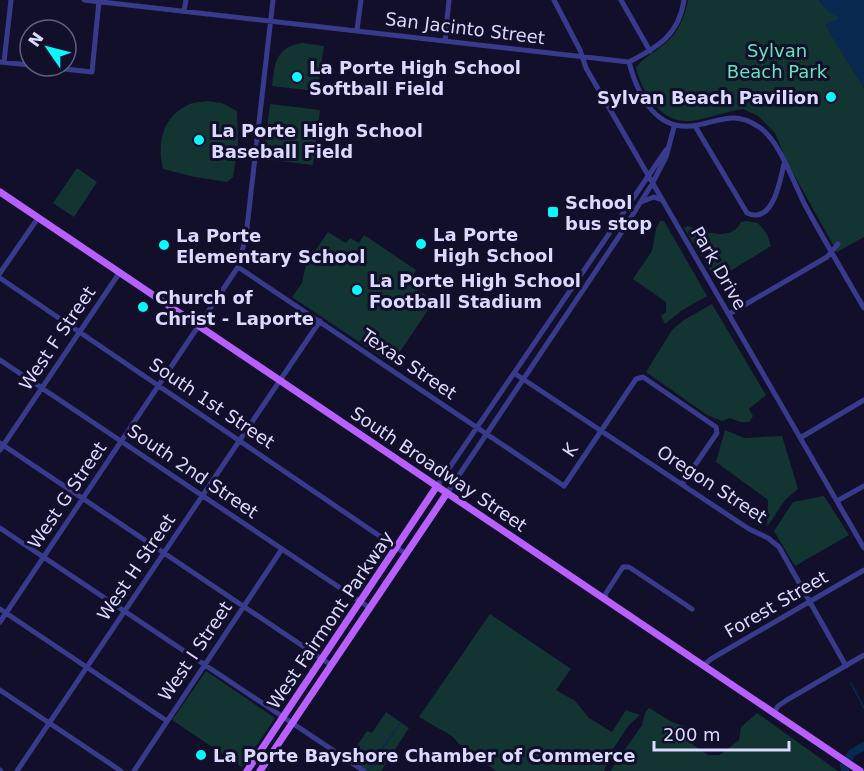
<svg xmlns="http://www.w3.org/2000/svg" width="864" height="771" font-family="'DejaVu Sans',sans-serif">
	<rect width="100%" height="100%" fill="#120f2b"/>
	<path fill="#123532" d="M688,0H819L823,6L840,18L826,26L864,88V237L837,252L787,162L775,133L758,116L743,109C727,111 701,121 688,121C660,122 642,92 636,68C642,59 650,55 658,49C676,37 684,21 688,0Z
		M302,43L324,46L318,88L315,91L272,86C275,63 275,48 302,43Z
		M207,101L222,103L237,111L238,145L233,177L227,182L195,177L163,169C157,144 162,117 188,105C193,102 201,102 207,101Z
		M270,104L320,110L313,165L263,159Z
		M77,168L97,182L74,217L53,203Z
		M660,221H664L707,296L681,311L665,324L661,316L666,312V302L633,279L652,251L656,229Z
		M746,221L758,223L767,234L771,246L722,276L713,275L684,228L688,226C704,231 731,243 741,222Z
		M328,232L346,243L350,238L359,243L364,235L416,270L408,283L428,297L432,304L395,359L392,357L389,362L292,297L302,283L306,264Z
		M712,304L766,395L749,409L753,416L749,422H741L730,418L722,421L707,415L646,372L672,330L684,320Z
		M725,430L744,438L782,436L798,489L785,500L767,527L768,500L716,462Z
		M824,496L849,535L795,566L774,531L793,502Z
		M490,614L571,669L556,690L575,701L589,718L612,732L626,710L640,715L629,725L611,752L604,771H496L459,744L452,736L419,717Z
		M206,671L275,718L242,767L172,720Z
		M649,708L672,722L683,726L689,742L708,755H720L739,740L741,727L757,713L838,771H610L642,725L645,713Z
		M386,712L409,728L381,771H367L349,758L367,731L372,733Z"/>
	<path fill="#0a2950" d="M819,0H864V88L825,25L840,18L827,11Z"/>
	<g fill="none" stroke-linecap="round" stroke-linejoin="round">
		<path stroke="#0a2950" stroke-width="1.5" d="M851,683L864,708
			M368,770L400,723"/>
		<path stroke="#0a2950" stroke-width="8" d="M845,771L844,765L852,753L864,746"/>
		<path stroke="#383b8c" stroke-width="5" d="M84,0L629,62
			M554,0L580,50L586,68L864,548
			M621,0L650,51
			M184,11L186,0
			M357,30L361,0
			M445,41L449,0
			M0,62L30,65
			M4,62L11,0
			M629,62C638,96 657,134 698,125C722,120 736,111 759,127C780,141 793,182 805,205C824,240 844,274 864,308
			M629,62C658,47 679,35 684,0
			M37,66L92,72L99,1
			M695,126L747,213C773,225 780,181 784,164
			M641,202L654,197L662,200
			M238,267L564,486L636,379L643,377L716,427L717,433L682,484
			M0,273L38,218
			M0,278L406,554
			M729,314L827,257L838,244
			M0,360L370,608
			M514,373L749,529L768,538L779,547L846,666
			M800,438L864,400
			M0,443L331,665
			M0,450L120,272
			M437,486L666,150
			M447,493L618,238L652,184L666,157L674,127
			M837,501L864,486
			M0,528L364,771
			M605,598L606,593L623,567H629L692,609
			M0,609L167,721
			M0,622L238,267L246,236L273,0
			M704,665L711,659L864,570
			M0,690L121,771
			M774,713L778,706L787,700L864,655
			M0,770L1,771
			M17,771L320,321
			M134,771L282,549"/>
		<path stroke="#b860ff" stroke-width="7" d="M0,192L860,771
			M247,771L437,486
			M260,771L447,493"/>
	</g>
	<g fill="#05f9ff" stroke="#120f2b" stroke-width="2">
		<circle cx="297" cy="77" r="6"/>
		<circle cx="831" cy="97" r="6"/>
		<circle cx="199" cy="140" r="6"/>
		<rect x="547" y="206" width="12" height="12" rx="3"/>
		<circle cx="421" cy="244" r="6"/>
		<circle cx="164" cy="245" r="6"/>
		<circle cx="357" cy="290" r="6"/>
		<circle cx="143" cy="307" r="6"/>
		<circle cx="201" cy="755" r="6"/>
	</g>
	<g text-anchor="middle" dominant-baseline="central" stroke-width="6" stroke-linejoin="round" paint-order="stroke">
		<g font-size="18" fill="#dbd9ff" stroke="#120f2b">
			<text transform="translate(465 28) rotate(7)">San Jacinto Street</text>
			<text transform="translate(719 268) rotate(60)">Park Drive</text>
			<text transform="translate(57 338) rotate(-56)">West F Street</text>
			<text transform="translate(409 364) rotate(34)">Texas Street</text>
			<text transform="translate(212 403) rotate(34)">South 1st Street</text>
			<text transform="translate(570 450) rotate(-56)">K</text>
			<text transform="translate(439 469) rotate(34)">South Broadway Street</text>
			<text transform="translate(193 471) rotate(34)">South 2nd Street</text>
			<text transform="translate(712 484) rotate(33)">Oregon Street</text>
			<text transform="translate(67 495) rotate(-56)">West G Street</text>
			<text transform="translate(136 567) rotate(-56)">West H Street</text>
			<text transform="translate(776 604) rotate(-30)">Forest Street</text>
			<text transform="translate(330 620) rotate(-56)">West Fairmont Parkway</text>
			<text transform="translate(195 651) rotate(-56)">West I Street</text>
		</g>
		<g font-size="18" fill="#5ee7ba" stroke="#120f2b">
			<text x="777" y="50">Sylvan<tspan x="777" dy="21">Beach Park</tspan></text>
		</g>
		<g font-size="18" font-weight="bold" fill="#dbd9ff" stroke="#120f2b" text-anchor="start">
			<text x="309" y="67">La Porte High School<tspan x="309" dy="21">Softball Field</tspan></text>
			<text x="819" y="97" text-anchor="end">Sylvan Beach Pavilion</text>
			<text x="211" y="130">La Porte High School<tspan x="211" dy="21">Baseball Field</tspan></text>
			<text x="565" y="202">School<tspan x="565" dy="21">bus stop</tspan></text>
			<text x="433" y="234">La Porte<tspan x="433" dy="21">High School</tspan></text>
			<text x="176" y="235">La Porte<tspan x="176" dy="21">Elementary School</tspan></text>
			<text x="369" y="280">La Porte High School<tspan x="369" dy="21">Football Stadium</tspan></text>
			<text x="155" y="297">Church of<tspan x="155" dy="21">Christ - Laporte</tspan></text>
			<text x="213" y="755">La Porte Bayshore Chamber of Commerce</text>
		</g>
	</g>
	<g transform="translate(48 48) rotate(305)"><circle r="28" fill="#120f2b" stroke="#626080" stroke-width="1.5"/>
	<path d="M0-4.5L10 22L0 15L-10 22Z" fill="#05f9ff"/>
	<text y="-9" font-size="16" font-weight="bold" text-anchor="middle" fill="#dbd9ff">N</text>
	</g>
	<path d="M654 741v9h135v-9" fill="none" stroke="#dbd9ff" stroke-width="3"/>
	<text x="663" y="741" font-size="18" fill="#dbd9ff" stroke="#120f2b" stroke-width="4.5" paint-order="stroke">200 m</text>
</svg>
